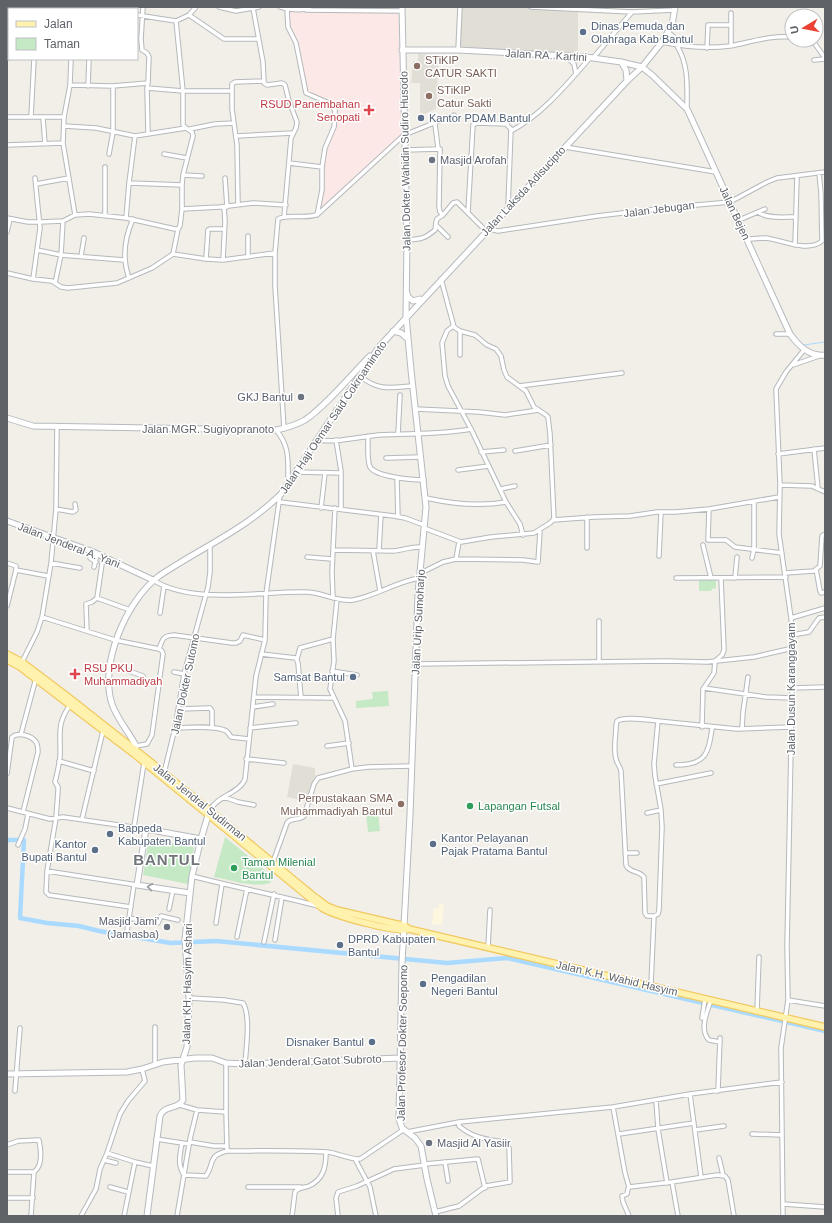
<svg xmlns="http://www.w3.org/2000/svg" width="832" height="1223" font-family="Helvetica,sans-serif">
	<rect width="100%" height="100%" fill="#f1efe8"/>
	<path fill="#fef7e0" d="M439,904L444,905L442,925L432,924L434,908L439,909Z"/>
	<path fill="#e1ded6" d="M462,7H512L578,12V53H538L462,48L460,44Z
		M418,54L439,55L436,109L420,116V83H411L413,61H418Z
		M293,764L315,768V776L309,802L287,797Z"/>
	<path fill="#fce8e6" d="M289,9L398,12L402,136L318,214L325,153L335,127L337,116L335,105L329,98L308,96L302,60L297,38L290,24Z"/>
	<path fill="#c5e8c5" d="M699,578L716,579V588L712,589L711,591H699Z
		M388,691L389,706L356,708V701L373,699L372,692Z
		M378,812L380,831L368,832L366,813Z
		M225,837L271,875L272,880L270,883C252,888 232,880 214,877Z
		M149,839L194,847L188,884L143,875Z"/>
	<g fill="none" stroke-linecap="round" stroke-linejoin="round">
		<path stroke="#aadaff" stroke-width="1" d="M804,345L825,342"/>
		<path stroke="#aadaff" stroke-width="4.5" d="M7,840H24L20,918L47,923L79,926L99,931L171,943L216,941L447,963L507,958L825,1031"/>
		<defs>
			<path id="street" d="M21,7V9
				M67,7L68,9
				M91,7V9
				M143,7L141,39L142,50L147,53L149,57L148,83
				M219,7L236,11L259,7
				M280,7C288,9 302,12 310,7
				M531,7L632,12L674,10
				M253,8L263,62L264,83L267,85L282,83L285,85L289,101L297,122L296,128L291,138L284,217
				M287,9L288,27L296,43L306,93L329,103L335,110V116L334,127L325,148L322,167V190L317,215
				M306,10L402,11
				M731,13V45
				M137,15L176,21L189,15L196,7
				M189,15L224,39H258
				M668,32L674,37L679,46
				M7,33H9
				M809,40L815,44L825,58
				M662,42C685,47 707,49 730,46C751,42 771,35 792,37
				M677,46C689,65 687,87 687,109
				M707,48L708,25H731
				M458,50L460,7
				M566,56L574,64L576,74
				M7,58H9
				M593,58L632,12
				M71,59L70,85L64,117L63,143L75,215
				M814,60L825,59
				M70,85L113,86L148,83L147,88
				M88,86L89,59
				M232,91H183V125L186,128L192,132L193,136L183,175L182,185V209L220,207L253,203L286,205
				M7,117H64
				M31,117L34,59
				M43,118L45,144
				M435,124L438,148
				M64,126L96,128L135,136L186,128
				M190,129L215,124L234,123
				M511,131C542,115 567,84 590,58
				M148,133L147,88L183,91L176,21
				M236,136L293,133
				M7,145L63,143
				M565,147L716,172
				M405,150L440,149L439,207L440,212L443,215
				M109,154L113,132V86
				M164,154L187,158
				M289,163L322,167
				M183,175L202,176
				M35,178L40,228L37,250L61,255L124,260
				M225,178L227,207
				M129,183L182,185
				M36,184L69,178
				M238,204L237,145L232,109V84L235,82L264,81
				M468,212L473,125L477,123L506,124L511,129L508,207
				M758,212C766,219 785,217 795,217
				M105,215V167
				M7,218L28,222H40L63,221L75,215L89,214L126,218L175,229H178L180,226L182,209
				M126,218L129,183L135,136
				M739,220L765,209
				M436,225L448,237
				M489,229L498,231L597,216L674,207L730,202L767,182L777,178L825,172
				M7,232L10,219
				M747,239C753,239 760,238 766,238C782,240 808,253 822,241L821,193L819,173
				M407,240C421,239 424,239 435,230L436,222L437,219L443,215L453,203L457,202L486,231
				M795,245L797,177
				M173,254L178,229
				M81,256L84,238
				M248,257V236
				M206,259L208,230L210,229H224
				M223,260L225,221L224,207
				M7,273L33,279L52,281L61,287L68,288L117,283L152,268L173,254L206,259L223,260L275,253
				M129,278C122,258 124,239 133,219
				M33,279L37,250
				M55,283L61,255L63,221
				M453,326L447,331L442,343L445,376L448,386L471,429L506,502L520,524L523,535
				M776,334H790
				M460,355V331
				M793,365L819,356
				M360,376C378,391 390,388 412,386
				M519,386L622,373
				M416,409L479,412L505,415L539,410
				M284,429L275,286V253L278,219C287,213 307,220 318,214L404,135L454,115
				M276,430C290,446 288,461 288,482
				M398,434L400,395
				M368,436C368,444 367,461 370,467C376,477 413,480 424,480
				M316,440C337,443 358,437 378,435C409,433 440,435 471,429
				M336,440L341,471V509
				M814,449L818,489
				M515,451L551,445
				M481,452L504,450
				M778,454L825,448
				M386,458L420,457
				M458,470L489,466
				M295,472L341,473
				M397,478L398,517
				M780,485L812,486L825,492
				M501,489L515,486
				M426,498C453,504 479,507 506,502
				M280,502L394,516L405,518L424,525
				M321,508L325,473
				M56,509L73,512L76,510L75,504
				M709,509L708,540H726L735,547L782,553
				M587,517V548
				M553,520L594,517L630,516L657,512H676L709,509L779,497
				M424,528L461,542L491,537L534,533L550,523L554,519L550,434L548,417L546,415L534,407L526,391L507,377L504,370L501,356L496,349L487,345L475,335L460,331L454,327L441,279
				M703,545L711,578
				M333,550L394,551C404,550 412,546 422,547
				M379,550L381,515
				M91,551L90,558L96,562
				M373,551L380,591
				M659,556L661,512
				M307,557L332,559
				M752,558L754,549V502
				M456,559L459,542
				M7,563L16,566V570L48,576
				M51,563L80,568
				M94,567L97,554
				M816,569L820,591L821,593L825,592
				M420,572H423L443,562L456,559L523,560L538,562L540,531
				M785,573L814,571L820,566L822,536L825,534
				M676,578L786,577
				M735,578L737,557
				M153,580C192,605 261,591 306,592C322,592 336,602 353,600C375,596 396,582 419,578
				M97,598L130,610
				M333,598L332,572L335,508
				M337,599L333,639L334,661L330,689L345,721L352,769
				M7,606L16,570
				M160,613L164,586
				M42,617L115,640L159,649C163,639 162,636 174,635L232,643H236L240,641L243,635L265,640
				M791,618L825,608
				M87,631L86,604L92,602L97,598L103,557
				M792,635L809,632L819,618L825,617
				M261,654L296,658L298,663L301,698
				M297,659L300,648L333,639
				M599,661V621
				M715,661L722,655L724,650L721,578
				M22,662L37,632L42,617L51,563L56,509L57,427
				M109,664L143,676
				M416,664L666,661L707,662L754,657L793,648
				M332,671L357,675
				M174,672L184,674
				M704,688L766,697L792,698
				M792,688L825,687
				M254,697L334,698
				M70,705C56,725 61,734 60,757C59,765 57,774 55,782L58,787V791L56,818L47,871L46,892L49,895L131,907
				M253,707L273,704
				M179,709L210,708L212,711V728
				M702,727L703,689L714,673L715,661
				M175,728C189,728 211,725 224,730C228,731 229,734 231,737L249,739
				M250,728L296,723
				M742,729L743,712L748,677
				M21,734L36,678
				M136,746L147,744L152,735L163,654L162,651L159,649
				M327,746L349,743
				M246,759L284,763
				M59,761L94,771
				M676,765C705,765 709,754 712,728
				M164,773L175,728L184,674L208,587L210,572V545
				M7,774L12,737C18,732 31,735 36,742C38,745 38,749 38,752L23,812
				M656,784L711,773
				M224,797L238,802L254,805
				M7,808L50,819L63,817L146,829
				M210,810C217,796 240,793 245,779L256,676L265,640L266,594L280,495
				M661,810L655,776L654,764L658,721L737,729L791,727
				M647,813L661,810L662,827L659,910L658,914L654,916L651,985
				M82,819L103,731
				M134,827L144,763
				M18,845L25,829L28,814
				M625,853H637
				M273,862L287,823C291,817 299,821 304,816L314,784L318,778L352,769L368,767L412,766
				M47,871L137,885
				M192,876C234,887 276,895 318,906
				M169,909L173,890
				M654,916H647L645,913L644,877C639,870 629,873 626,865L621,771C620,766 617,764 616,759C613,749 616,736 616,726L617,721C625,716 648,720 658,721
				M129,918L158,923L161,916L178,920
				M216,923L222,884
				M127,931L134,885
				M237,937L247,889
				M275,940L282,897
				M264,942L274,894
				M488,947L490,910
				M189,998L224,1000L243,1003C251,1016 246,1049 245,1064
				M711,1000C707,1012 699,1030 709,1040L720,1042
				M788,1000L825,1006
				M757,1011L759,957
				M702,1018L705,999
				M155,1064V1027
				M15,1091L20,1028
				M718,1091L720,1038
				M690,1094L701,1177
				M656,1100L658,1129L667,1183
				M180,1105L197,1110L226,1112L227,1151
				M613,1107L625,1173L629,1187L628,1189L627,1194L622,1196L623,1202L629,1216
				M226,1112V1063
				M695,1130L724,1126
				M407,1132L459,1122L613,1107L690,1094L782,1082
				M619,1134L694,1123
				M752,1134L782,1135
				M156,1139L189,1144
				M190,1142L214,1146H227
				M182,1143C180,1155 177,1164 184,1175L206,1176C215,1163 207,1156 227,1151C260,1151 294,1150 327,1152C337,1153 352,1160 360,1159L403,1130
				M7,1145L18,1141L39,1140C41,1150 43,1166 34,1172
				M107,1153L135,1162
				M719,1158L723,1175
				M355,1159L370,1187L376,1216
				M104,1160L116,1163
				M445,1162L448,1181
				M425,1164L478,1159L485,1188
				M7,1172H34L31,1216
				M672,1182L678,1216
				M110,1187L128,1192
				M248,1187H301
				M629,1187L672,1182L717,1175L725,1176L728,1180L734,1216
				M7,1198H33
				M783,1204L825,1207
				M435,1212L459,1206L486,1186L510,1182L509,1148L505,1142C488,1140 473,1138 459,1126V1122
				M81,1216L96,1189L100,1169L107,1153L120,1114L128,1101L145,1081L142,1069
				M124,1216L135,1162L153,1166
				M177,1216L190,1139L197,1110
				M292,1216L295,1192C299,1187 304,1188 309,1186C324,1179 326,1166 326,1152
				M338,1216L336,1198L338,1192L357,1186L394,1169L425,1165
				M783,1216L781,1048L788,1000L787,946L793,648L791,618L779,534L780,485L776,389L786,372L804,350"/>
			<path id="secondary" d="M402,7L407,240L406,316L411,370L426,507L418,594L410,815L402,963L399,1119L402,1128L415,1138L421,1146L427,1179L436,1216
				M402,50H458L586,57L621,62L642,67L652,75L687,109L689,113L790,334C798,345 809,357 825,355
				M621,62L626,70L627,81
				M407,293L408,297L413,301L420,299
				M393,331L401,333L408,339
				M7,418L33,426L276,430C286,428 296,425 305,420C326,406 351,375 370,356
				M7,521L91,551L153,580
				M134,749L136,746C129,732 117,719 112,704C99,664 126,601 159,576C199,549 246,529 281,494L379,347L627,81L642,67L662,42L672,25L675,7
				M190,893L137,885L146,829L201,839
				M7,1074L127,1072L142,1069L163,1062L195,1058H212L226,1063L245,1064L400,1058
				M147,1216L160,1116C165,1104 178,1110 183,1100L181,1065L187,1047L189,998L185,939L192,876L201,839L209,812"/>
			<path id="primary" d="M7,654L22,662L67,696L152,763L315,897L327,906L337,910L405,926L409,929L825,1027
				M7,660L20,667L134,754L322,908C335,916 396,933 409,929"/>
		</defs>
		<use href="#street" stroke="#b5b8bc" stroke-width="5.5"/>
		<use href="#secondary" stroke="#b6babf" stroke-width="7"/>
		<use href="#primary" stroke="#f2c960" stroke-width="8"/>
		<use href="#street" stroke="#fff" stroke-width="3.5"/>
		<use href="#secondary" stroke="#fff" stroke-width="5"/>
		<use href="#primary" stroke="#fff2af" stroke-width="5.5"/>
	</g>
	<defs><path id="oneway-chevron" d="M-2-3.5L2.5 0L-2 3.5" fill="none" stroke-width="1.6" stroke-linecap="round" stroke-linejoin="round"/></defs>
	<use stroke="#979a9d" href="#oneway-chevron" transform="translate(150 887) rotate(-172)"/>
	<g fill="#5c6f8a" stroke="#fff" stroke-width="1.5">
		<circle cx="583" cy="32" r="4"/>
		<circle cx="421" cy="118" r="4"/>
		<circle cx="353" cy="677" r="4"/>
		<circle cx="110" cy="834" r="4"/>
		<circle cx="433" cy="844" r="4"/>
		<circle cx="95" cy="850" r="4"/>
		<circle cx="340" cy="945" r="4"/>
		<circle cx="423" cy="984" r="4"/>
		<circle cx="372" cy="1042" r="4"/>
	</g>
	<g fill="#8d6e63" stroke="#fff" stroke-width="1.5">
		<circle cx="417" cy="66" r="4"/>
		<circle cx="429" cy="96" r="4"/>
		<circle cx="401" cy="804" r="4"/>
	</g>
	<g fill="#e0444e" stroke="#fff" stroke-width="1.5">
		<path d="M367 104h4v4h4v4h-4v4h-4v-4h-4v-4h4z"/>
		<path d="M73 668h4v4h4v4h-4v4h-4v-4h-4v-4h4z"/>
	</g>
	<g fill="#6b7280" stroke="#fff" stroke-width="1.5">
		<circle cx="432" cy="160" r="4"/>
		<circle cx="301" cy="397" r="4"/>
		<circle cx="167" cy="927" r="4"/>
		<circle cx="429" cy="1143" r="4"/>
	</g>
	<g fill="#2e9e5b" stroke="#fff" stroke-width="1.5">
		<circle cx="470" cy="806" r="4"/>
		<circle cx="234" cy="868" r="4"/>
	</g>
	<g text-anchor="middle" dominant-baseline="central" stroke-width="3" stroke-linejoin="round" paint-order="stroke">
		<g font-size="11" fill="#4e5e75" stroke="#fff" text-anchor="start">
			<text x="591" y="26">Dinas Pemuda dan<tspan x="591" dy="13">Olahraga Kab Bantul</tspan></text>
			<text x="429" y="118">Kantor PDAM Bantul</text>
			<text x="345" y="677" text-anchor="end">Samsat Bantul</text>
			<text x="118" y="828">Bappeda<tspan x="118" dy="13">Kabupaten Bantul</tspan></text>
			<text x="441" y="838">Kantor Pelayanan<tspan x="441" dy="13">Pajak Pratama Bantul</tspan></text>
			<text x="87" y="844" text-anchor="end">Kantor<tspan x="87" dy="13">Bupati Bantul</tspan></text>
			<text x="348" y="939">DPRD Kabupaten<tspan x="348" dy="13">Bantul</tspan></text>
			<text x="431" y="978">Pengadilan<tspan x="431" dy="13">Negeri Bantul</tspan></text>
			<text x="364" y="1042" text-anchor="end">Disnaker Bantul</text>
		</g>
		<g font-size="11" fill="#5f6368" stroke="#fff">
			<text transform="translate(546 55) rotate(3)">Jalan RA. Kartini</text>
			<text transform="translate(405 161) rotate(-91)">Jalan Dokter Wahidin Sudiro Husodo</text>
			<text transform="translate(523 191) rotate(-47)">Jalan Laksda Adisucipto</text>
			<text transform="translate(659 209) rotate(-7)">Jalan Jebugan</text>
			<text transform="translate(735 213) rotate(65)">Jalan Bejen</text>
			<text transform="translate(333 417) rotate(-56)">Jalan Haji Oemar Said Cokroaminoto</text>
			<text x="208" y="429">Jalan MGR. Sugiyopranoto</text>
			<text transform="translate(69 545) rotate(21)">Jalan Jenderal A. Yani</text>
			<text transform="translate(418 622) rotate(-87)">Jalan Urip Sumoharjo</text>
			<text transform="translate(185 684) rotate(-78)">Jalan Dokter Sutomo</text>
			<text transform="translate(791 689) rotate(-90)">Jalan Dusun Karanggayam</text>
			<text transform="translate(200 802) rotate(39)">Jalan Jendral Sudirman</text>
			<text transform="translate(617 978) rotate(13)">Jalan K.H. Wahid Hasyim</text>
			<text transform="translate(187 984) rotate(-89)">Jalan KH. Hasyim Ashari</text>
			<text transform="translate(402 1043) rotate(-89)">Jalan Profesor Dokter Soepomo</text>
			<text transform="translate(310 1061) rotate(-2)">Jalan Jenderal Gatot Subroto</text>
		</g>
		<g font-size="11" fill="#785e54" stroke="#fff" text-anchor="start">
			<text x="425" y="60">STiKIP<tspan x="425" dy="13">CATUR SAKTI</tspan></text>
			<text x="437" y="90">STiKIP<tspan x="437" dy="13">Catur Sakti</tspan></text>
			<text x="393" y="798" text-anchor="end">Perpustakaan SMA<tspan x="393" dy="13">Muhammadiyah Bantul</tspan></text>
		</g>
		<g font-size="11" fill="#be3a42" stroke="#fff" text-anchor="end">
			<text x="360" y="104">RSUD Panembahan<tspan x="360" dy="13">Senopati</tspan></text>
			<text x="84" y="668" text-anchor="start">RSU PKU<tspan x="84" dy="13">Muhammadiyah</tspan></text>
		</g>
		<g font-size="11" fill="#5b616d" stroke="#fff" text-anchor="start">
			<text x="440" y="160">Masjid Arofah</text>
			<text x="293" y="397" text-anchor="end">GKJ Bantul</text>
			<text x="159" y="921" text-anchor="end">Masjid Jami'<tspan x="159" dy="13">(Jamasba)</tspan></text>
			<text x="437" y="1143">Masjid Al Yasiir</text>
		</g>
		<g font-size="11" fill="#27864d" stroke="#fff" text-anchor="start">
			<text x="478" y="806">Lapangan Futsal</text>
			<text x="242" y="862">Taman Milenial<tspan x="242" dy="13">Bantul</tspan></text>
		</g>
		<g font-size="15" font-weight="bold" letter-spacing="1" fill="#70757a" stroke="#fff">
			<text x="167" y="859">BANTUL</text>
		</g>
	</g>
	<rect width="832" height="1223" fill="none" stroke="#5f6368" stroke-width="16"/>
	<rect x="8" y="8" width="130" height="52" fill="#ffffff" stroke="#bfc1c3"/>
	<rect x="16" y="21" width="20" height="6" fill="#fff2af" stroke="#bfc1c3"/>
	<text x="44" y="28" font-size="12" fill="#5f6368">Jalan</text>
	<rect x="16" y="38" width="20" height="12" fill="#c5e8c5" stroke="#bfc1c3"/>
	<text x="44" y="48" font-size="12" fill="#5f6368">Taman</text>
	<g transform="translate(804 28) rotate(260)"><circle r="19" fill="#ffffff" stroke="#bfc1c3"/>
	<path d="M0-3L7 15L0 10L-7 15Z" fill="#ea4335"/>
	<text y="-6" font-size="11" font-weight="bold" text-anchor="middle" fill="#5f6368">U</text>
	</g>
</svg>
